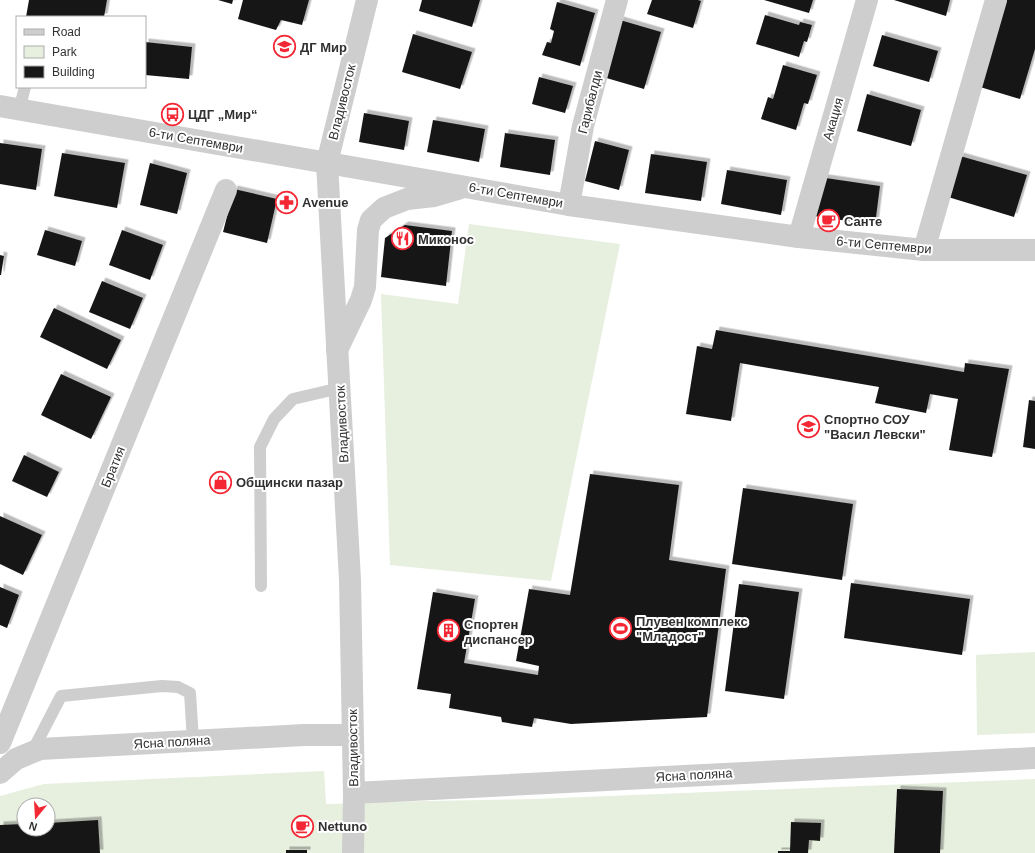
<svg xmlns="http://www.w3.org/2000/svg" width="1035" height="853" font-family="Helvetica,sans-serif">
	<defs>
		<filter id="shadow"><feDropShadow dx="3.5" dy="-3.5" stdDeviation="0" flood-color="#0004"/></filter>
	</defs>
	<rect width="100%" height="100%" fill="#fff"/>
	<path fill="#e7efdf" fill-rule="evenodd" d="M469,224L620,244L551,581L390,565L381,294L458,304Z
		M1035,652V733L977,735L976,655Z
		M324,771L326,804L377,803V802L535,799L1035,779V853H0V796L44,784ZM24,805H48V829H24Z"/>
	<path fill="#181818" filter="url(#shadow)" d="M29,0H107L104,17H26Z
		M218,0H233L232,4Z
		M243,0H309L302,25L281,20L276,30L238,19Z
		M422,0H480L472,27L419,11Z
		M652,0H698L701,1L693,28L647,14Z
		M764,0H813L809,13Z
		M894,0H950L946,16Z
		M1007,0H1035V49L1020,99L980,87Z
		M557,2L595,13L580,66L542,55L547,42L551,43L554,31L550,29Z
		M765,15L799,25L800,22L812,25L807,42L804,41L799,57L756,44Z
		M620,20L661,32L644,89L603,77Z
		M413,34L472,52L460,89L402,72Z
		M882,35L938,51L929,82L873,66Z
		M145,42L192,47L189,79L145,75Z
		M783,65L817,75L808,104L804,103L796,130L761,119L768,97L773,99Z
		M539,77L573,86L565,113L532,104Z
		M867,94L921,110L911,146L857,131Z
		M364,113L409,121L404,150L359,142Z
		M433,120L485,129L479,162L427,152Z
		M505,133L555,140L550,175L500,167Z
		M595,141L629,150L619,190L585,181Z
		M0,143L42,149L36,190L0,184Z
		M62,153L125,163L117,208L54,196Z
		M651,154L707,162L701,201L645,193Z
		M960,156L1027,175L1014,217L948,197Z
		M150,163L187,173L177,214L140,205Z
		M727,170L787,180L781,215L721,204Z
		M819,177L880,186L875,225L814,216Z
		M234,189L277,199L267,243L223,232Z
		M405,225L452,231L446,286L381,277L385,238Z
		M45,230L82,241L75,266L37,255Z
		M122,230L163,245L150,280L109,265Z
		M0,255L4,256L1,275H0Z
		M102,281L143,298L130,329L89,312Z
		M54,308L121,340L107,369L40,337Z
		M716,330L964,372L965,363L1009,369L992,457L949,450L958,399L930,394L926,413L875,403L879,387L740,363L731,421L686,414L697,346L712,349Z
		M61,374L111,397L91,439L41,415Z
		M1029,400L1035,401V449L1023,447Z
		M24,455L59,472L47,497L12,481Z
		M590,474L679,485L669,560L726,569L707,717L571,724L534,718L532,727L502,722L501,717L449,708L451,694L417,689L433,592L475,599L464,663L538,675L539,666L516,661L529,589L570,595Z
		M743,488L853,504L842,580L732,564Z
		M0,516L42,535L23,575L0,564Z
		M851,583L970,599L962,655L844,638Z
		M739,584L799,592L784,699L725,691Z
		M0,587L19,595L7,628L0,625Z
		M897,789L943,791L940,853H894Z
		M98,820L100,853H0V825L24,824V829H48V823Z
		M791,822L821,823L820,841L809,840L808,853H778V851H790Z
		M286,850H307V853H286Z"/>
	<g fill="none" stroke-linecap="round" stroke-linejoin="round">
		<path stroke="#cecece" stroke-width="12" d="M19,110L25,87
			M261,586L260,447L274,419L293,399L340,388
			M32,752L61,696L162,686L178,687L190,693L193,741"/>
		<path stroke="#cecece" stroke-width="22" d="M327,163L350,580L354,793L353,853
			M569,205L583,126L617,0
			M799,237L867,0
			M924,250L996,0
			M0,743L226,190
			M0,773L16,759L40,749L304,735H352
			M354,793L1035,758"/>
		<path stroke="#cecece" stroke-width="22" d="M0,106L569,205L799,237L924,250H1035
			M327,163L367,0
			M337,350L361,300L365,287L368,230L371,220L384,208L407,199L434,196L458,189"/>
	</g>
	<defs>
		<symbol id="school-ring" viewBox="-11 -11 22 22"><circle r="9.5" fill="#fff" stroke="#f32834" stroke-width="1.5"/><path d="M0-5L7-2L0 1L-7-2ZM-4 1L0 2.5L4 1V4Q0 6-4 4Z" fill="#f32834"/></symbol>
		<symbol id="bus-ring" viewBox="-11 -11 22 22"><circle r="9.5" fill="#fff" stroke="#f32834" stroke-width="1.5"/><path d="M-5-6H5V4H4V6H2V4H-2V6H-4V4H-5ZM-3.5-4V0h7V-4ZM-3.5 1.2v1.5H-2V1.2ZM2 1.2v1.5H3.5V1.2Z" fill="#f32834"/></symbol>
		<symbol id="pharmacy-ring" viewBox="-11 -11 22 22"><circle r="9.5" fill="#fff" stroke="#f32834" stroke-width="1.5"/><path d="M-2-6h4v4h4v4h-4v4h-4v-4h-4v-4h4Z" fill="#f32834"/></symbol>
		<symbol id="cafe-ring" viewBox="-11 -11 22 22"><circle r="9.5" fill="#fff" stroke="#f32834" stroke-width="1.5"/><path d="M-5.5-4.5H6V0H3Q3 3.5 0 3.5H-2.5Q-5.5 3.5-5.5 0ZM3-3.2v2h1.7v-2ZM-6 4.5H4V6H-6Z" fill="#f32834"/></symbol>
		<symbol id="restaurant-ring" viewBox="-11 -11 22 22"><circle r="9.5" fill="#fff" stroke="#f32834" stroke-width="1.5"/><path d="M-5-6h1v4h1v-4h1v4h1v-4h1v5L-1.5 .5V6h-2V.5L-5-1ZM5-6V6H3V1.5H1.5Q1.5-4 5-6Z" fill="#f32834"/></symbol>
		<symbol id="shop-ring" viewBox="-11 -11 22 22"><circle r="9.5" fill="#fff" stroke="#f32834" stroke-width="1.5"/><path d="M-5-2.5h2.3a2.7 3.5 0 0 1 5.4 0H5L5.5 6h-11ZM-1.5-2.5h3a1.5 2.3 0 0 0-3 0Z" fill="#f32834"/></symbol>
		<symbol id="stadium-ring" viewBox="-11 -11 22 22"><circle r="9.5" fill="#fff" stroke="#f32834" stroke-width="1.5"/><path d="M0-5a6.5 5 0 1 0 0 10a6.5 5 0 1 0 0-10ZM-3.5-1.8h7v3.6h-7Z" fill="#f32834"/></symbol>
		<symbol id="building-ring" viewBox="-11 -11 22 22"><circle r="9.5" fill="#fff" stroke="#f32834" stroke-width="1.5"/><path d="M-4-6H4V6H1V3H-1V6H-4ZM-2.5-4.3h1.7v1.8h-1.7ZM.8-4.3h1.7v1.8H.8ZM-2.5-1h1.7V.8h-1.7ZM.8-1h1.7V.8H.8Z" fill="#f32834"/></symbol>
	</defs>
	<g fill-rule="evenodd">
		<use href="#school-ring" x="272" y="34" width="25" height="25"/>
		<use href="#bus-ring" x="160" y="102" width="25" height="25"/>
		<use href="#pharmacy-ring" x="274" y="190" width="25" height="25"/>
		<use href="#cafe-ring" x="816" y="208" width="25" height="25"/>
		<use href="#restaurant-ring" x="390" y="226" width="25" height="25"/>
		<use href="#school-ring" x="796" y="414" width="25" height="25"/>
		<use href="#shop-ring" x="208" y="470" width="25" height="25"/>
		<use href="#stadium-ring" x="608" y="616" width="25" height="25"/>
		<use href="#building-ring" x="436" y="618" width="25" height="25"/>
		<use href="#cafe-ring" x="290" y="814" width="25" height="25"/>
	</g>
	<g text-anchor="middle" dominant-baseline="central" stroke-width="4" stroke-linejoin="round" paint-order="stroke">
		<g font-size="13" font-weight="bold" fill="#313131" stroke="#fff" text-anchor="start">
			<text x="300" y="47">ДГ Мир</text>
			<text x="188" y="114">ЦДГ „Мир“</text>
			<text x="302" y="202">Avenue</text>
			<text x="844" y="221">Санте</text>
			<text x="418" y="239">Миконос</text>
			<text x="824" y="419">Спортно СОУ<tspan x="824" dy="15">"Васил Левски"</tspan></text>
			<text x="236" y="482">Общински пазар</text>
			<text x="636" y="621">Плувен комплекс<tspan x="636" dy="15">"Младост"</tspan></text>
			<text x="464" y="624">Спортен<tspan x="464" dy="15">диспансер</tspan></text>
			<text x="318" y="826">Nettuno</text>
		</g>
		<g font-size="13" fill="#313131" stroke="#fff">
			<text transform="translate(342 102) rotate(-76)">Владивосток</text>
			<text transform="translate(590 102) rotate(-76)">Гарибалди</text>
			<text transform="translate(833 119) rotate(-74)">Акация</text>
			<text transform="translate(196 140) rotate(10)">6-ти Септември</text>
			<text transform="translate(516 195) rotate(10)">6-ти Септември</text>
			<text transform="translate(884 245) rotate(5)">6-ти Септември</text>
			<text transform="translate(342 424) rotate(-93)">Владивосток</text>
			<text transform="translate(113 467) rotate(-68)">Братия</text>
			<text transform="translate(172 742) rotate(-3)">Ясна поляна</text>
			<text transform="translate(353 748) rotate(-91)">Владивосток</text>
			<text transform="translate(694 775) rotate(-3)">Ясна поляна</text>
		</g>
	</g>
	<rect x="16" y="16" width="130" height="72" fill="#ffffff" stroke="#adadad"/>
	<rect x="24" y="29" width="20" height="6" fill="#cecece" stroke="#adadad"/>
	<text x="52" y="36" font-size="12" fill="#313131">Road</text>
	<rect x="24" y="46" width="20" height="12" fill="#e7efdf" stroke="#adadad"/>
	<text x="52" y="56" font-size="12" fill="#313131">Park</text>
	<rect x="24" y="66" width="20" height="12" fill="#181818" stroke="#adadad"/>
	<text x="52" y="76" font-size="12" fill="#313131">Building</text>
	<g transform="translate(36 817) rotate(198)"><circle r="19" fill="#ffffff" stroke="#adadad"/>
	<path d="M0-3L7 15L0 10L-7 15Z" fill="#f32834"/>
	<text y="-6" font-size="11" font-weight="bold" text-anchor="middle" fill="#313131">N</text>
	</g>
</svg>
